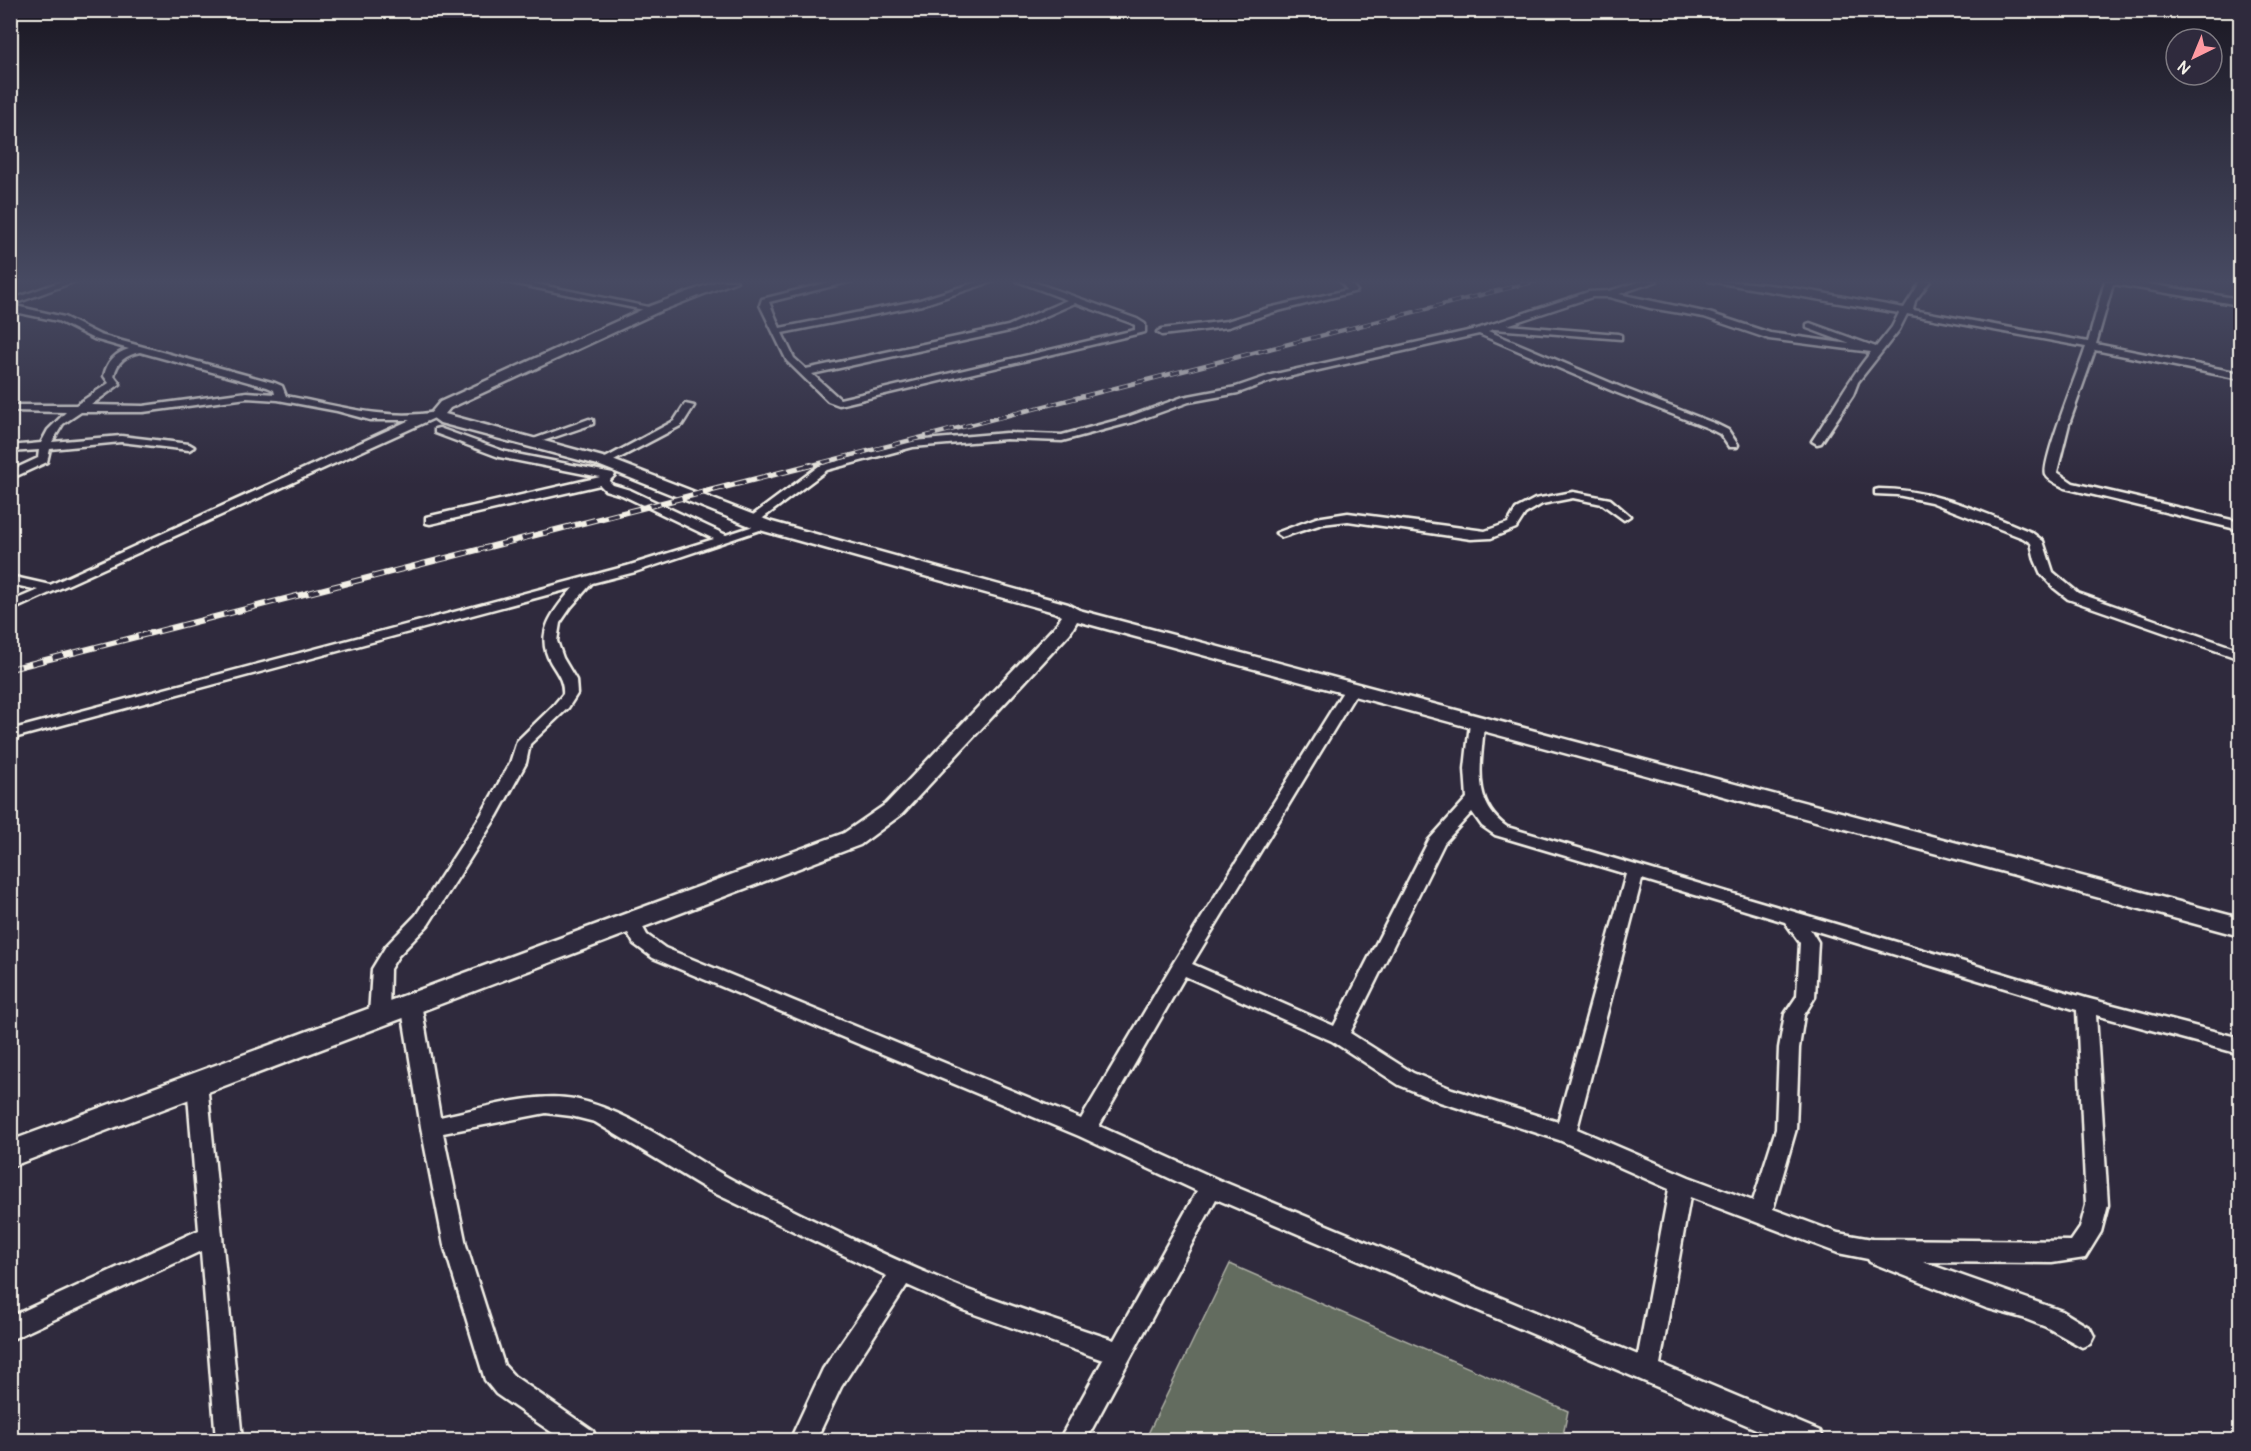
<svg xmlns="http://www.w3.org/2000/svg" width="2251" height="1451" font-family="Pangolin,sans-serif">
	<rect width="100%" height="100%" fill="#2f2a3d"/>
	<filter id="ink" filterUnits="userSpaceOnUse"><feTurbulence type="fractalNoise" baseFrequency=".0167" numOctaves="2"/><feDisplacementMap in="SourceGraphic" scale="12" xChannelSelector="R" yChannelSelector="G"/><feConvolveMatrix kernelMatrix="1 2 1 2 8 2 1 2 1" color-interpolation-filters="sRGB"/></filter>
	<g filter="url(#ink)">
		<path fill="#636c5f" stroke="#acaea4" stroke-width="1.5" d="M1230,1264L1568,1411L1562,1440H1145Z"/>
		<g fill="none" stroke-linecap="round" stroke-linejoin="round">
			<defs>
				<path id="street" d="M62,281H76L11,305L64,317L100,335L275,383L282,386L286,396C336,405 386,421 436,412L441,415L10,611V602L38,590L10,584V576L50,585L410,420H370L337,411L278,400L247,398L143,412H81L63,424L52,442L121,436L189,444L194,447L189,450L121,442L50,449L47,462L10,479V471L38,458L39,450L10,452V446L41,443L48,430L66,412L10,411V405H76L109,383L104,376C107,362 115,353 129,349L94,339L58,321L10,311V300ZM140,352L267,387L274,390L275,394L247,392L143,406L91,405L120,384L114,376C117,361 126,355 140,352Z
					M502,281H522L658,309L654,312Z
					M834,281H852L769,302L780,328L920,300L980,281H994L922,305L782,333L794,358L806,369L1008,326L1067,300L1017,281H1031L1137,319L1145,324V332L839,405L828,401L787,361L760,305L762,299ZM1075,303L1131,323L1135,325V330L840,399L812,374L1014,330Z
					M1340,281H1349L1357,291L1274,312L1228,327L1162,335L1157,332L1162,329L1227,321L1268,308L1347,290Z
					M1642,281H1657L1619,294L1709,313L1770,333L1850,344L1807,328V324L1810,323L1876,347L1892,327L1899,313L1709,281C1775,281 1839,297 1904,308L1921,281H1930L1915,301L1913,310L2088,342L2105,281H2131L2240,299V305L2113,284L2096,344L2240,373V379L2095,350L2069,424L2057,472L2073,483L2240,522V530L2065,488C2060,485 2049,481 2046,475C2041,463 2080,366 2086,347L1907,314L1899,330L1858,382L1853,395L1821,443L1817,444L1812,441C1832,411 1848,380 1871,352L1769,339L1704,317L1650,308L1609,297H1592L1507,325L1618,334L1621,335V339L1494,329L1488,331L1623,388L1716,424L1728,430L1738,445L1737,447H1729L1720,434L1708,428L1615,392L1479,334L1274,380L1238,393L1189,402L1133,422L1062,441L1006,439L913,447L827,470L755,524L751,525L745,521L819,466L913,441L1006,433L1062,435L1125,418L1183,397L1236,387L1271,375L1477,329L1588,292L1609,291Z
					M685,404L694,406L682,425L608,464L604,465L598,462L674,421Z
					M589,419L593,420V424L534,444L525,442Z
					M439,428L506,452L613,473L615,475L609,481L613,485L630,490L726,535L766,522L772,526L635,572L592,583L571,607L560,623L557,641L563,658L576,680L577,694L568,708L530,744L526,763L497,816L428,925L398,956L390,969L389,1015L386,1020L379,1022L372,1020L369,1015L372,969L386,946L416,915L481,815L510,763L517,741L552,707L563,694C564,682 558,674 551,663C534,634 553,611 573,588L10,739V730L627,566L714,539L622,495L605,490L600,485L430,524L426,523V517L600,477L499,457L435,433V429Z
					M1879,489C1933,489 1982,512 2031,532L2043,541L2053,572L2078,593L2240,650V659L2068,599L2054,588L2041,574L2035,560L2031,543L2023,538L1931,502L1897,495L1875,494V490Z
					M1573,492L1610,499L1630,516L1624,520L1602,504L1573,498L1542,504L1525,514L1516,528L1491,538L1471,539L1348,521L1322,524L1282,537L1276,533L1316,518L1348,513L1485,531L1508,523L1516,509L1535,499Z
					M1351,686L1358,690L1192,964L1334,1026L1429,840L1467,798L1465,769L1470,723L1477,719L1484,723C1482,762 1470,801 1507,827L2086,998L2240,1038V1054L2096,1015L2108,1205L2101,1232L2085,1258L2052,1263L1923,1262L2062,1311L2090,1328L2094,1336L2090,1344L2082,1347L2046,1327L2023,1318L1986,1308L1870,1262L1868,1259L1838,1253L1690,1197L1660,1364L1820,1431L1824,1440H1782L1216,1199L1086,1440H1059L1103,1360L963,1310L907,1285L841,1387L816,1440H790L823,1369L887,1276L708,1190L595,1122L571,1116L546,1113L443,1133L466,1245L504,1365L514,1376L593,1431L597,1440H563L496,1394L485,1380L444,1245L421,1127L401,1003L404,998L411,996L418,998L421,1003L440,1117C480,1109 533,1092 574,1099C637,1112 689,1159 746,1187C819,1223 892,1260 968,1290C1016,1308 1065,1324 1114,1340L1197,1191L1079,1136L653,958L634,944L621,920L624,915H636L647,935L665,948L1081,1119L1174,962L1344,690ZM1472,812L1482,826L1495,835L1626,874L1558,1122L1452,1089L1413,1073L1350,1033L1444,843ZM1642,879L1785,922L1800,943L1797,996L1785,1014L1779,1048L1776,1129L1753,1201L1689,1177L1577,1129ZM1810,929L2077,1010L2086,1205L2080,1228L2071,1241L1872,1239L1838,1233L1773,1209L1796,1129L1799,1048L1804,1015L1815,997L1818,942ZM1185,976L1332,1041L1399,1085L1440,1102L1559,1140L1669,1189L1638,1355L1219,1180L1099,1126Z
					M197,1075L204,1077L207,1083L242,1440H216L201,1251L10,1340V1317L199,1230L187,1083L190,1077Z"/>
				<path id="secondary" d="M718,281H737L658,312L450,408L445,414L610,459L772,522L1068,604L1079,610L2240,918V936L1077,621L1070,633L902,814L860,845L10,1167V1141L844,833L886,804L1055,626L1062,616L1054,612L760,530L598,465L440,423L429,415L440,402L650,306Z"/>
			</defs>
			<use href="#street" stroke="#f4f1e8" stroke-width="5"/>
			<use href="#secondary" stroke="#f4f1e8" stroke-width="5"/>
			<use href="#street" fill="#2f2a3d" fill-rule="evenodd"/>
			<use href="#secondary" fill="#2f2a3d" fill-rule="evenodd"/>
			<defs>
				<path id="rail-far1" d="M805,467L1536,281"/>
				<path id="rail" d="M10,669L811,465"/>
			</defs>
			<use href="#rail-far1" stroke="#f4f1e8" stroke-width="4.5"/>
			<use href="#rail" stroke="#f4f1e8" stroke-width="6"/>
			<use href="#rail-far1" stroke="#2f2a3d" stroke-width="3" stroke-dasharray="9" stroke-linecap="butt"/>
			<use href="#rail" stroke="#2f2a3d" stroke-width="4" stroke-dasharray="11" stroke-linecap="butt"/>
		</g>
	</g>
	<linearGradient id="sky" x2="0" y2="1"><stop stop-color="#1a1722"/><stop offset="0.58" stop-color="#474a62"/><stop offset="1" stop-color="#474a62" stop-opacity="0"/></linearGradient>
	<rect width="2251" height="485" fill="url(#sky)"/>
	<rect width="2251" height="1451" fill="none" stroke="#2f2a3d" stroke-width="36"/>
	<rect x="18" y="18" width="2215" height="1415" fill="none" stroke="#f4f1e8" stroke-width="2" filter="url(#ink)"/>
	<g transform="translate(2194 57) rotate(223)"><circle r="28" fill="#2f2a3d" stroke="#7e7a81" stroke-width="1.5"/>
	<path d="M0-4.5L10 22L0 15L-10 22Z" fill="#ff9aa2"/>
	<text y="-9" font-size="16" font-weight="bold" text-anchor="middle" fill="#f4f1e8">N</text>
	</g>
</svg>
